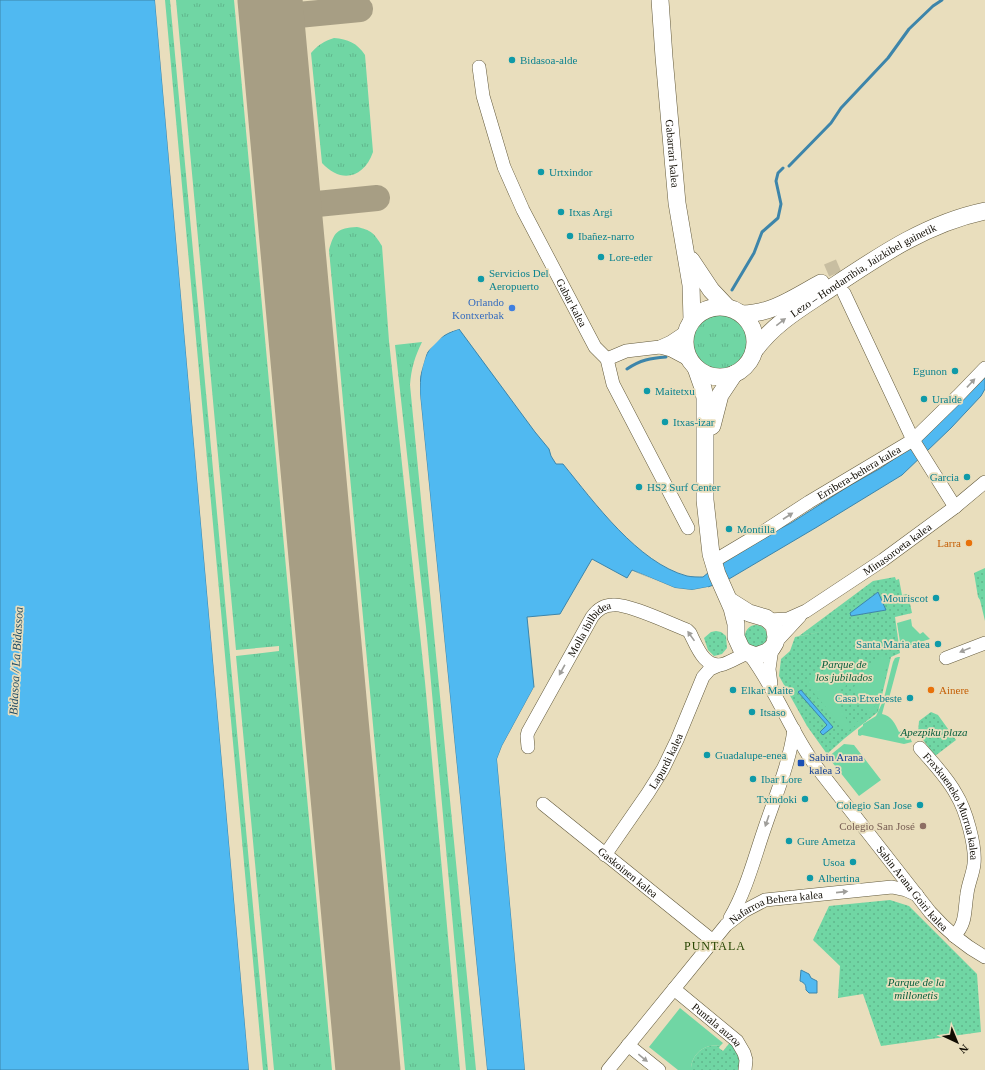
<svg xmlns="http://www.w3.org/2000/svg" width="985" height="1070" font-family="'Times New Roman',serif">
	<defs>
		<pattern id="grass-tufts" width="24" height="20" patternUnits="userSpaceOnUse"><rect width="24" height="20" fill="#70d6a4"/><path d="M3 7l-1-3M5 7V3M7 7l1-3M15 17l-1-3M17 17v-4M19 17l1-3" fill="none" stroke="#60b68c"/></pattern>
		<pattern id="park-dots" width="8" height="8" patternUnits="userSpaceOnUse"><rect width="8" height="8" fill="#70d6a4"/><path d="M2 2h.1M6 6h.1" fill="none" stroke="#60b68c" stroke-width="1.8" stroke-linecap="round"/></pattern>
	</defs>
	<rect width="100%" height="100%" fill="#e9debd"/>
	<path fill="url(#grass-tufts)" d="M165,0H170L268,1070H263Z
		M176,0H234L332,1070H274L236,656L279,651V646L236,650Z
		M334,38C348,39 357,43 365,55L373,152C364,178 341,184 322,163L311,53C318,45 324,41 334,38Z
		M357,227C371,230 374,233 382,246L389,341L425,682L460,1070H405L329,250C334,232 337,228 357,227Z
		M692 342a28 28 0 1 1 56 0a28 28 0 1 1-56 0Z
		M422,342C415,356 411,369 410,385L476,1070H466L426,627L395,345Z"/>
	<path fill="url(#park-dots)" fill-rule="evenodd" d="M985,568V621L980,600L978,597L974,573Z
		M895,577L896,580L899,579L902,595L908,594L912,613L895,617L900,653L891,657L878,712L845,738L827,754L807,726L779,676L781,659L790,651L795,637L825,631L799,636L873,581ZM878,592L885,610L851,616Z
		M745 636a11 11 0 1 1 22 0a11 11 0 1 1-22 0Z
		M716,631L721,632L726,636L727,648L722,654L714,656L708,650L704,638L711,632Z
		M931,712L938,715L956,740L935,756L918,733L919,721Z
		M890,900L909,906L977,974L981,1032L881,1046L863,994L838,998L840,966L813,940L829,906Z
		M732,1040L738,1048L742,1070H691C691,1054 705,1043 720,1046L719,1048L723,1051Z"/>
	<path fill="#70d6a4" d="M911,619L912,626L920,634L923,632L930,639L901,648L897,623Z
		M884,654L888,657C885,673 884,688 876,703C873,710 876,709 869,716L854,687L860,678Z
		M898,657H900L889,698H884L893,662L895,658Z
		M838,667L846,686L833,695L850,725L867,717L848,731H846L813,692L808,681L814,674Z
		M847,667L852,668L857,673V676L854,679H848L845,668Z
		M884,699H886L882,714C892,716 895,724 899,732L906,729L912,742L904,744L862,735L860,736L858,735V730L863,726V724L876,716Z
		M844,744L854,745L881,780L859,796L828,757Z
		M680,1008L723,1043L720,1046C705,1043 691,1054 691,1070H678L649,1047Z"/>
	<path fill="#50b9f1" stroke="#3d85aa" d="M0,0H155L249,1070H0Z
		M459,329L535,432L549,449L551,456L556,464H563C594,502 638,563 687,576C692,577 698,577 703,577L734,552L791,523L849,486L881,468L904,452L985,371V389L981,396L951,428L902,475L817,527L729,579L708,587L692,590L675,588L632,570L627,578L592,559L560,614L527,617L534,687L502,746L497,759L525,1070H487L420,394C420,362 426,340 459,329Z
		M878,592L886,610L851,616L850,613Z
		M801,690L833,727L823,735L820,732L827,725L798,692Z
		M801,970L809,974L811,978L817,981V993H809L806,990C806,985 805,983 800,981Z"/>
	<path fill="#e9debd" d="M155,0H157L251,1070H249Z
		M460,327L459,329L446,333L427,352L420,376V394L487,1070H485L418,394V375L426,351L444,332Z
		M632,570L675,588L692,590L708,587L709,589L692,592L675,590Z
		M534,687L535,690L503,747L499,760L527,1070H525L497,759L502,746Z"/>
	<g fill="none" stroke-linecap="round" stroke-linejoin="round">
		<path stroke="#3d85aa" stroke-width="3" d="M789,166L831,123L841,108L888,58L909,29L933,6L942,0
			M732,290L754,253L762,232L778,218L781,204L776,181L778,173L783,168
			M627,369C640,360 651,358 666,357"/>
		<path stroke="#a79e84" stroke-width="26" d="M274,0L285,11L298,15L360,9
			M275,47C277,30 281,21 298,15
			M286,174C289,192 299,201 317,204L377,198
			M292,238C292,221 300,208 317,204"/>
		<path stroke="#a79e84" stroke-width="65" d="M270,0L368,1070"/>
		<path stroke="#c8bea1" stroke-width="13" stroke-dasharray="13 6" stroke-linecap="butt" d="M830,262L842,290"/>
		<defs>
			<g id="minor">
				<path id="s1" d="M479,67L483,96L504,167L523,210L595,347L607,359L613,384L688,528"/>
				<path d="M844,293L913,440L955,507"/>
				<path d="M660,347L671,350L688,359"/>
				<path d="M607,359L626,351L660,347L671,342L686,332"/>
				<path id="s2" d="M719,558L766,530L809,502L913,440L958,396L985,368"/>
				<path id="s3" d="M768,620L788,619L806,611L883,560L955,507L985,482"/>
				<path d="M775,643L800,616"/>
				<path id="s4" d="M750,655C776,689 790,731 815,765L930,912C946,930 963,945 985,957"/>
				<path d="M946,658L985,643"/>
				<path d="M771,684L769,669L772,648"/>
				<path id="s5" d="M528,747L527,736L528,732L592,617C597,610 604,605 613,605C627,603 671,624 687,630L690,633C697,647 705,670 724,664C732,661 740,656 748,653"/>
				<path id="s6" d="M920,748C932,762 947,777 956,794C966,810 976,846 974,864C973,874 968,884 967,894C964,911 967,923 954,936"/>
				<path id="s7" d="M543,804L713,941"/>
				<path id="s8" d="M605,855L648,793L663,769L677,740L703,677L710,669L719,665"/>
				<path d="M730,918C746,891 754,859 764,830C775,797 789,765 794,730"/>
				<path id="s9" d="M674,989L737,1041L744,1053L746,1060L745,1070"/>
				<path d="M628,1045L659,1070"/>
				<path id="s10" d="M608,1070L726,925L744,911L765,900L892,887L906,890L917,895"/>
			</g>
			<g id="major">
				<path id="s11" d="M660,0L664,57L677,203L691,285L692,320"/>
				<path d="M691,260L711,290L727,307"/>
				<circle cx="720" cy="342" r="35"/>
				<path d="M742,314C772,314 795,297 821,283"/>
				<path id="s12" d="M754,351C775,322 803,307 831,288C879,256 927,223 985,211"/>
				<path d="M696,368L703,388L705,398V500L711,554L717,574L732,608L736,624V637L741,648L745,652L756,656L767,652L772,648L775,643L776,637L774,625L766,618L749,613L730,601"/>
				<path d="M712,426L720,395L734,374"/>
			</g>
		</defs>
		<use href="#minor" stroke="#635a3c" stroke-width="14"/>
		<use href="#major" stroke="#635a3c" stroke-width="18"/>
		<use href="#minor" stroke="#fff" stroke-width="13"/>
		<use href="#major" stroke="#fff" stroke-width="17"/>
	</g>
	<defs><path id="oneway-solid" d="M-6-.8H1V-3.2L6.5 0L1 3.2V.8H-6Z"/></defs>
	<g fill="#9f9e9a">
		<use href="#oneway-solid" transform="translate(781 322) rotate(-38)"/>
		<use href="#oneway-solid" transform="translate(971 383) rotate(-47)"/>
		<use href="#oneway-solid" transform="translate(788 516) rotate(-33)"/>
		<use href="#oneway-solid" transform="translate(691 636) rotate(-125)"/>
		<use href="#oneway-solid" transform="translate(965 650) rotate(158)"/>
		<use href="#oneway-solid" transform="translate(562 670) rotate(119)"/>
		<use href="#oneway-solid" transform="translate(767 821) rotate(109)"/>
		<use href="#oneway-solid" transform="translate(842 892) rotate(-6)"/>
		<use href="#oneway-solid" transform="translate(643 1058) rotate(39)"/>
	</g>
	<g fill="#0f9aa8" stroke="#e9debd" stroke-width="1.5">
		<circle cx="512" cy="60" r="4"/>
		<circle cx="541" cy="172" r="4"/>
		<circle cx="561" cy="212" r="4"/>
		<circle cx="570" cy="236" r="4"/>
		<circle cx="601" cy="257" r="4"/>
		<circle cx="481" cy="279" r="4"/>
		<circle cx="955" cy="371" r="4"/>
		<circle cx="647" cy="391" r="4"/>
		<circle cx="924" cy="399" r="4"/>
		<circle cx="665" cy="422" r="4"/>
		<circle cx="967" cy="477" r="4"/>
		<circle cx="639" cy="487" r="4"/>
		<circle cx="729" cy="529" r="4"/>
		<circle cx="936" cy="598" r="4"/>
		<circle cx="938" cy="644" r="4"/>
		<circle cx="733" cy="690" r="4"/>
		<circle cx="910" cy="698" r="4"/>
		<circle cx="752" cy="712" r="4"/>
		<circle cx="707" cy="755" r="4"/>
		<circle cx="753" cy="779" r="4"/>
		<circle cx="805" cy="799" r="4"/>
		<circle cx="920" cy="805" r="4"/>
		<circle cx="789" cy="841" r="4"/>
		<circle cx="853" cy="862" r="4"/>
		<circle cx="810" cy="878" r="4"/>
	</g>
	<circle fill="#3f7fe0" stroke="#e9debd" stroke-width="1.5" cx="512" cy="308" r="4"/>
	<g fill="#e8710a" stroke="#e9debd" stroke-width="1.5">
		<circle cx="969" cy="543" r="4"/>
		<circle cx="931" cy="690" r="4"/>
	</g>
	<rect fill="#1a4fb4" stroke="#e9debd" stroke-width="1.5" x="797" y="759" width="8" height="8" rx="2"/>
	<circle fill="#8d6e63" stroke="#e9debd" stroke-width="1.5" cx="923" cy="826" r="4"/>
	<g text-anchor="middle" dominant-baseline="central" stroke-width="3.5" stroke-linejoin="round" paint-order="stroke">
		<g font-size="11" fill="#0d838f" stroke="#e9debd" text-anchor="start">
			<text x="520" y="60">Bidasoa-alde</text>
			<text x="549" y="172">Urtxindor</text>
			<text x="569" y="212">Itxas Argi</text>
			<text x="578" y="236">Ibañez-narro</text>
			<text x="609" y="257">Lore-eder</text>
			<text x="489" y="273">Servicios Del<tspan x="489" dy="13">Aeropuerto</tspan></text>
			<text x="947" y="371" text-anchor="end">Egunon</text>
			<text x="655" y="391">Maitetxu</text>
			<text x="932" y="399">Uralde</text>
			<text x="673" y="422">Itxas-izar</text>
			<text x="959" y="477" text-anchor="end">Garcia</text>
			<text x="647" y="487">HS2 Surf Center</text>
			<text x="737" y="529">Montilla</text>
			<text x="928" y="598" text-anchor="end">Mouriscot</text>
			<text x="930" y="644" text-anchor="end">Santa Maria atea</text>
			<text x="741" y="690">Elkar Maite</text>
			<text x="902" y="698" text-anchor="end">Casa Etxebeste</text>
			<text x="760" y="712">Itsaso</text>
			<text x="715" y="755">Guadalupe-enea</text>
			<text x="761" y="779">Ibar Lore</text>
			<text x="797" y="799" text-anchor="end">Txindoki</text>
			<text x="912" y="805" text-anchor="end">Colegio San Jose</text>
			<text x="797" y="841">Gure Ametza</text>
			<text x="845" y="862" text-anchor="end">Usoa</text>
			<text x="818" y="878">Albertina</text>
		</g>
		<g font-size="11" fill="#100c03" stroke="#e9debd">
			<text stroke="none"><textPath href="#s11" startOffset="154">Gabarrari kalea</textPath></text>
			<text stroke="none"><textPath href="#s12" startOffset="137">Lezo – Hondarribia, Jaizkibel gainetik</textPath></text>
			<text stroke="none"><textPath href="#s1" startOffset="255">Gabar kalea</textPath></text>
			<text stroke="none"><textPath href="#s2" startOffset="164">Erribera-behera kalea</textPath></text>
			<text stroke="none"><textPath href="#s3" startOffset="150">Minasoroeta kalea</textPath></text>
			<text stroke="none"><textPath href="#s5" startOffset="136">Molla ibilbidea</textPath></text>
			<text stroke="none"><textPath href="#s8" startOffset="112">Lapurdi kalea</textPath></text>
			<text stroke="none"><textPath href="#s6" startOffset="68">Fraxkueneko Murrua kalea</textPath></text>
			<text stroke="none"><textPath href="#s7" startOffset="109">Gaskoinen kalea</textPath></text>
			<text stroke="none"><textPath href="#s4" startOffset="285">Sabin Arana Goiri kalea</textPath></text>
			<text stroke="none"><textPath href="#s10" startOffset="242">Nafarroa Behera kalea</textPath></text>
			<text stroke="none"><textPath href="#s9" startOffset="56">Puntala auzoa</textPath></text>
		</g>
		<g font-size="11" fill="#366cbe" stroke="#e9debd" text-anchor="end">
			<text x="504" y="302">Orlando<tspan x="504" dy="13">Kontxerbak</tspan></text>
		</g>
		<g font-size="11" fill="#c56008" stroke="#e9debd" text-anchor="end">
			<text x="961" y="543">Larra</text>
			<text x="939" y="690" text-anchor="start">Ainere</text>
		</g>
		<g font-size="11" font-style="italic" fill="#0a603f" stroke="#e9debd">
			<text x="844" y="664">Parque de<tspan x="844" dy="13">los jubilados</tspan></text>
			<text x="934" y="732">Apezpiku plaza</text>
			<text x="916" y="982">Parque de la<tspan x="916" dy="13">millonetis</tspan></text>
		</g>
		<g font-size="11" fill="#164399" stroke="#e9debd" text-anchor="start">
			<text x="809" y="757">Sabin Arana<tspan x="809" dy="13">kalea 3</tspan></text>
		</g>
		<g font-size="11" fill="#785e54" stroke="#e9debd" text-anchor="end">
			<text x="915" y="826">Colegio San José</text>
		</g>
		<g font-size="12" font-style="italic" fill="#234e66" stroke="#e9debd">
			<text transform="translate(16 661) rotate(-87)">Bidasoa / La Bidassoa</text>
		</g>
		<g font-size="12" letter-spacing="1" fill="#254400" stroke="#e9debd">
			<text x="715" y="946">PUNTALA</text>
		</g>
	</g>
	<g transform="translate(957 1042) rotate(136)" stroke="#e9debd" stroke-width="3" paint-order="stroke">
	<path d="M0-3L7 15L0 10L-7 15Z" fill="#100c03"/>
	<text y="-6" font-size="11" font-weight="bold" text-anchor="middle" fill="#100c03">N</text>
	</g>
</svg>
